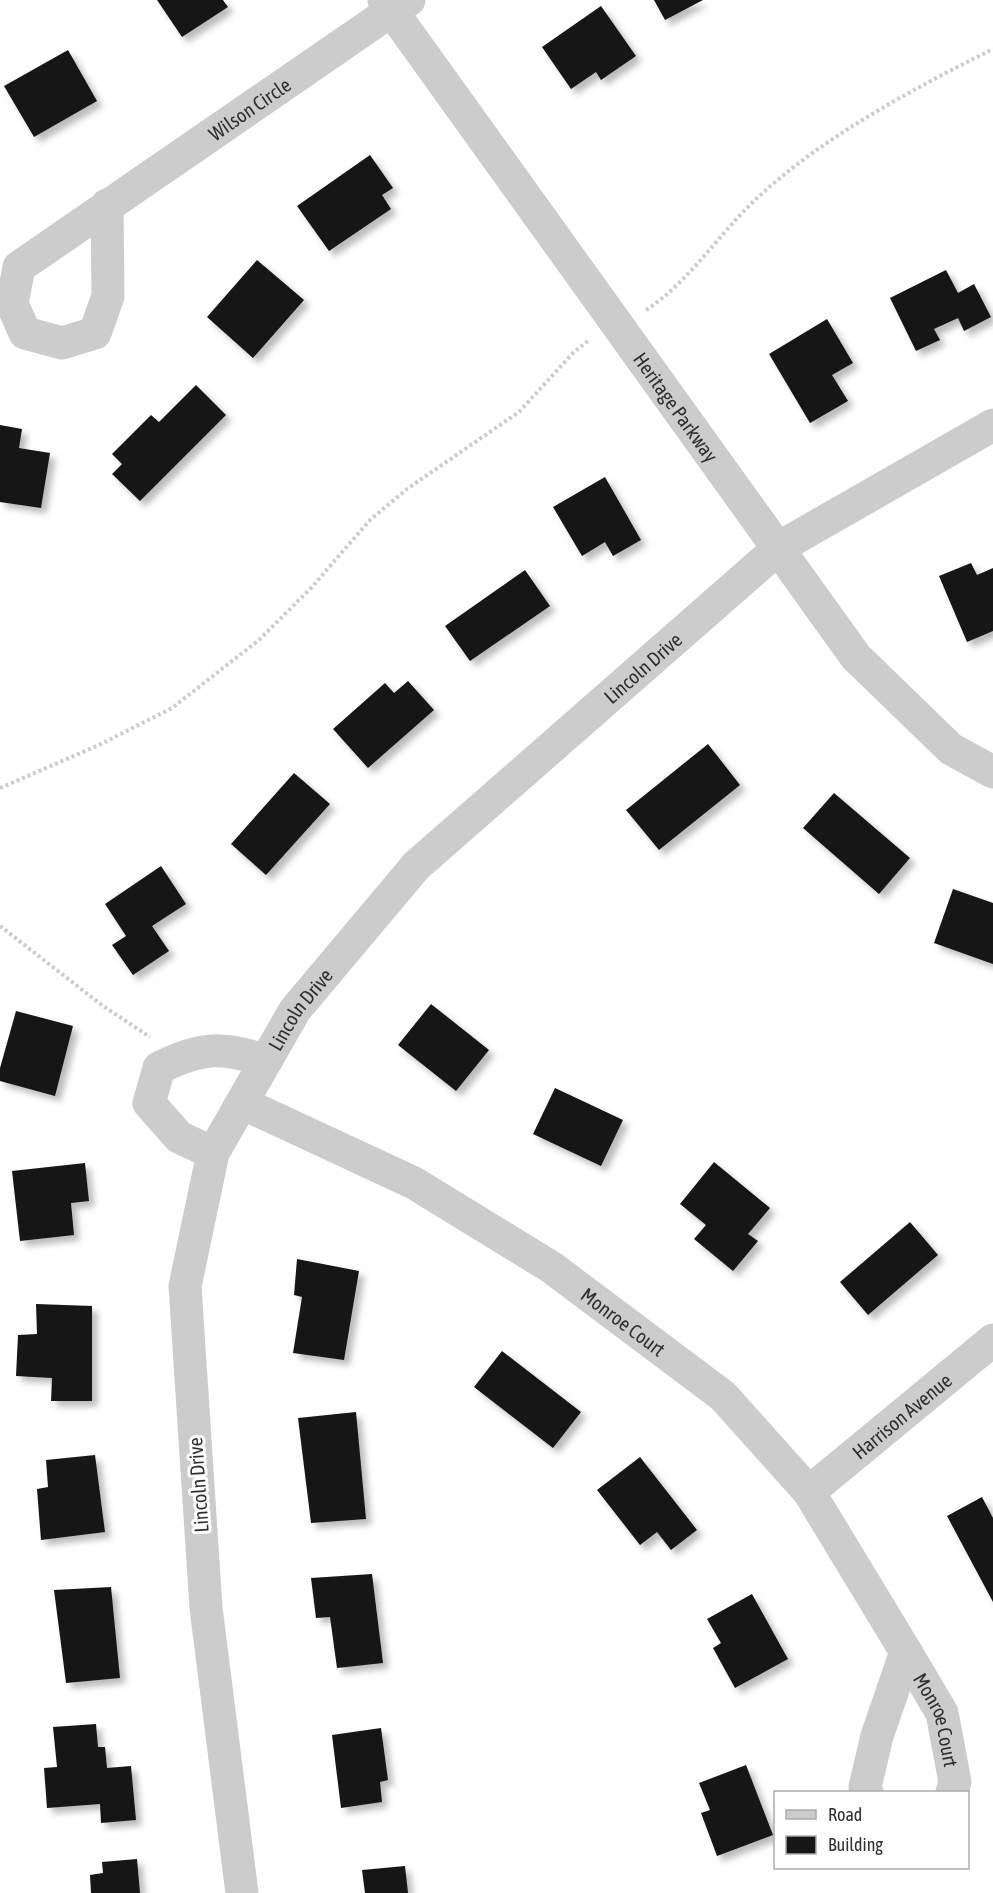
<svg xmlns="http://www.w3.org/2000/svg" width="993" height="1893" font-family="'Asap Condensed',sans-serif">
	<defs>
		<filter id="shadow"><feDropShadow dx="5.5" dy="5.5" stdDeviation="3" flood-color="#0004"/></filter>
	</defs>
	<rect width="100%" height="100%" fill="#fff"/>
	<path fill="#161616" filter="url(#shadow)" d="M157,0H223L228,7L182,37Z
		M654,0H703L665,20Z
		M601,6L636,56L601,80L596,72L571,89L542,47Z
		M68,50L97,101L34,137L4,86Z
		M370,155L393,188L382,195L391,209L329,251L297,206Z
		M257,260L304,300L253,358L207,317Z
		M946,270L958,293L974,284L991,317L964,331L958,318L934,329L940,340L916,351L890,298Z
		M827,319L853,363L832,375L848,401L810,423L769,354Z
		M196,385L226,415L140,501L112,474L122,464L112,454L151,415L159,422Z
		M0,425L22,429L19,448L50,453L41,508L0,502Z
		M605,477L641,540L613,556L605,542L582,556L553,507Z
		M971,563L977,575L993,568V631L967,642L939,576Z
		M525,570L550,606L470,661L445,626Z
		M408,681L434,710L368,768L333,729L385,683L394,693Z
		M708,744L740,785L659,850L626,810Z
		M294,773L330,804L266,875L231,844Z
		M834,793L910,858L879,894L803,828Z
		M161,866L186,904L152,926L169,951L133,975L112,945L126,936L105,904Z
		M953,889L993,903V964L934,943Z
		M431,1004L489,1050L456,1091L398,1045Z
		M16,1011L73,1026L55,1096L0,1081V1068Z
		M555,1088L623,1120L601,1166L533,1134Z
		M714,1162L770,1208L748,1234L758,1241L733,1271L694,1239L706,1225L680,1204Z
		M85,1163L89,1201L71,1203L74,1235L20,1241L12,1171Z
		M910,1222L938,1255L868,1315L840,1282Z
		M297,1259L359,1271L344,1360L293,1353L302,1297L294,1295Z
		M36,1304L92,1306V1401H51L52,1378L16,1376L18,1335L37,1334Z
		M502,1351L581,1412L553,1448L474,1387Z
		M356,1412L366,1519L311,1523L298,1418Z
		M95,1455L105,1532L41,1540L37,1489L48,1487L46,1460Z
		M640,1457L697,1530L671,1550L657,1532L640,1545L597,1490Z
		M982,1497L993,1518V1602L947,1516Z
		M372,1574L383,1663L337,1668L330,1617L316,1618L311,1578Z
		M111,1587L120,1678L66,1683L54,1590Z
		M752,1594L788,1659L735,1688L713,1648L721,1643L707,1619Z
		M96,1724L98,1747H105L107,1768L131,1766L136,1820L101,1823L100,1804L47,1808L44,1768L57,1767L53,1727Z
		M381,1728L388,1780L380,1782L382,1802L341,1808L332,1735Z
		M746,1765L773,1835L717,1856L701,1813L710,1810L699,1783Z
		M137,1859L140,1893H91L90,1875L103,1873L102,1862Z
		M405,1866L408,1893H365L362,1870Z"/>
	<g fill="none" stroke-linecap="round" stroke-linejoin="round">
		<path stroke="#ccc" stroke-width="4" stroke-dasharray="3 3" stroke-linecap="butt" d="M646,310C689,282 718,235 755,200C822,137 911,90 993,49
			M0,788L99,745L172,708L259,640L311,588L370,520L407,489L519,412L573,353L589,340
			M0,926L103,1006L150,1037"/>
		<g stroke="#ccc" stroke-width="33">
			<path id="s1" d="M384,0L856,657L951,749L993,772"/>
			<path id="s2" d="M107,205L108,296L95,333L62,343L25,333L12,304L19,267L391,11L409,0"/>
			<path id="s3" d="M242,1103L414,1183L551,1267L723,1396L809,1492L906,1652L942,1713L955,1782L952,1792"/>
			<path d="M213,1153L179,1137L149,1103L159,1068C200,1047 223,1046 266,1061"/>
			<path id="s4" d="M809,1492L993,1340"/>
			<path d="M867,1792L865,1787L877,1736L906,1652"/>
			<path id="s5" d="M242,1893L206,1608L185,1286L213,1153L295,1010L416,866L780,547L993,425"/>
		</g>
	</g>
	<g text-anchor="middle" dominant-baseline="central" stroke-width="6" stroke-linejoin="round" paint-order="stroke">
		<g font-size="20" fill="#2f2f2f" stroke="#fff">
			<text stroke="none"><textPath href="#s2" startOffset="552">Wilson Circle</textPath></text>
			<text stroke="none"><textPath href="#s1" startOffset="501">Heritage Parkway</textPath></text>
			<text stroke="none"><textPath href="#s5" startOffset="1400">Lincoln Drive</textPath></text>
			<text stroke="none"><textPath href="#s5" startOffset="914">Lincoln Drive</textPath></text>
			<text stroke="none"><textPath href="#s3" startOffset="441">Monroe Court</textPath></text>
			<text stroke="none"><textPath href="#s4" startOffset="120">Harrison Avenue</textPath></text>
			<text transform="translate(198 1485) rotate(-94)">Lincoln Drive</text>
			<text stroke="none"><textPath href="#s3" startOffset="957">Monroe Court</textPath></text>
		</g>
	</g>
	<rect x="774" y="1791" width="195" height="78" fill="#ffffff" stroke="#acacac" stroke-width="1.5"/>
	<rect x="786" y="1810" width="30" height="9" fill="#cccccc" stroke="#acacac" stroke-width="1.5"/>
	<text x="828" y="1821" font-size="18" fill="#2f2f2f">Road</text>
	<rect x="786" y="1836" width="30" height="18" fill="#161616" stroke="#acacac" stroke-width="1.5"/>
	<text x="828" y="1851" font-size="18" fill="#2f2f2f">Building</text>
</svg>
